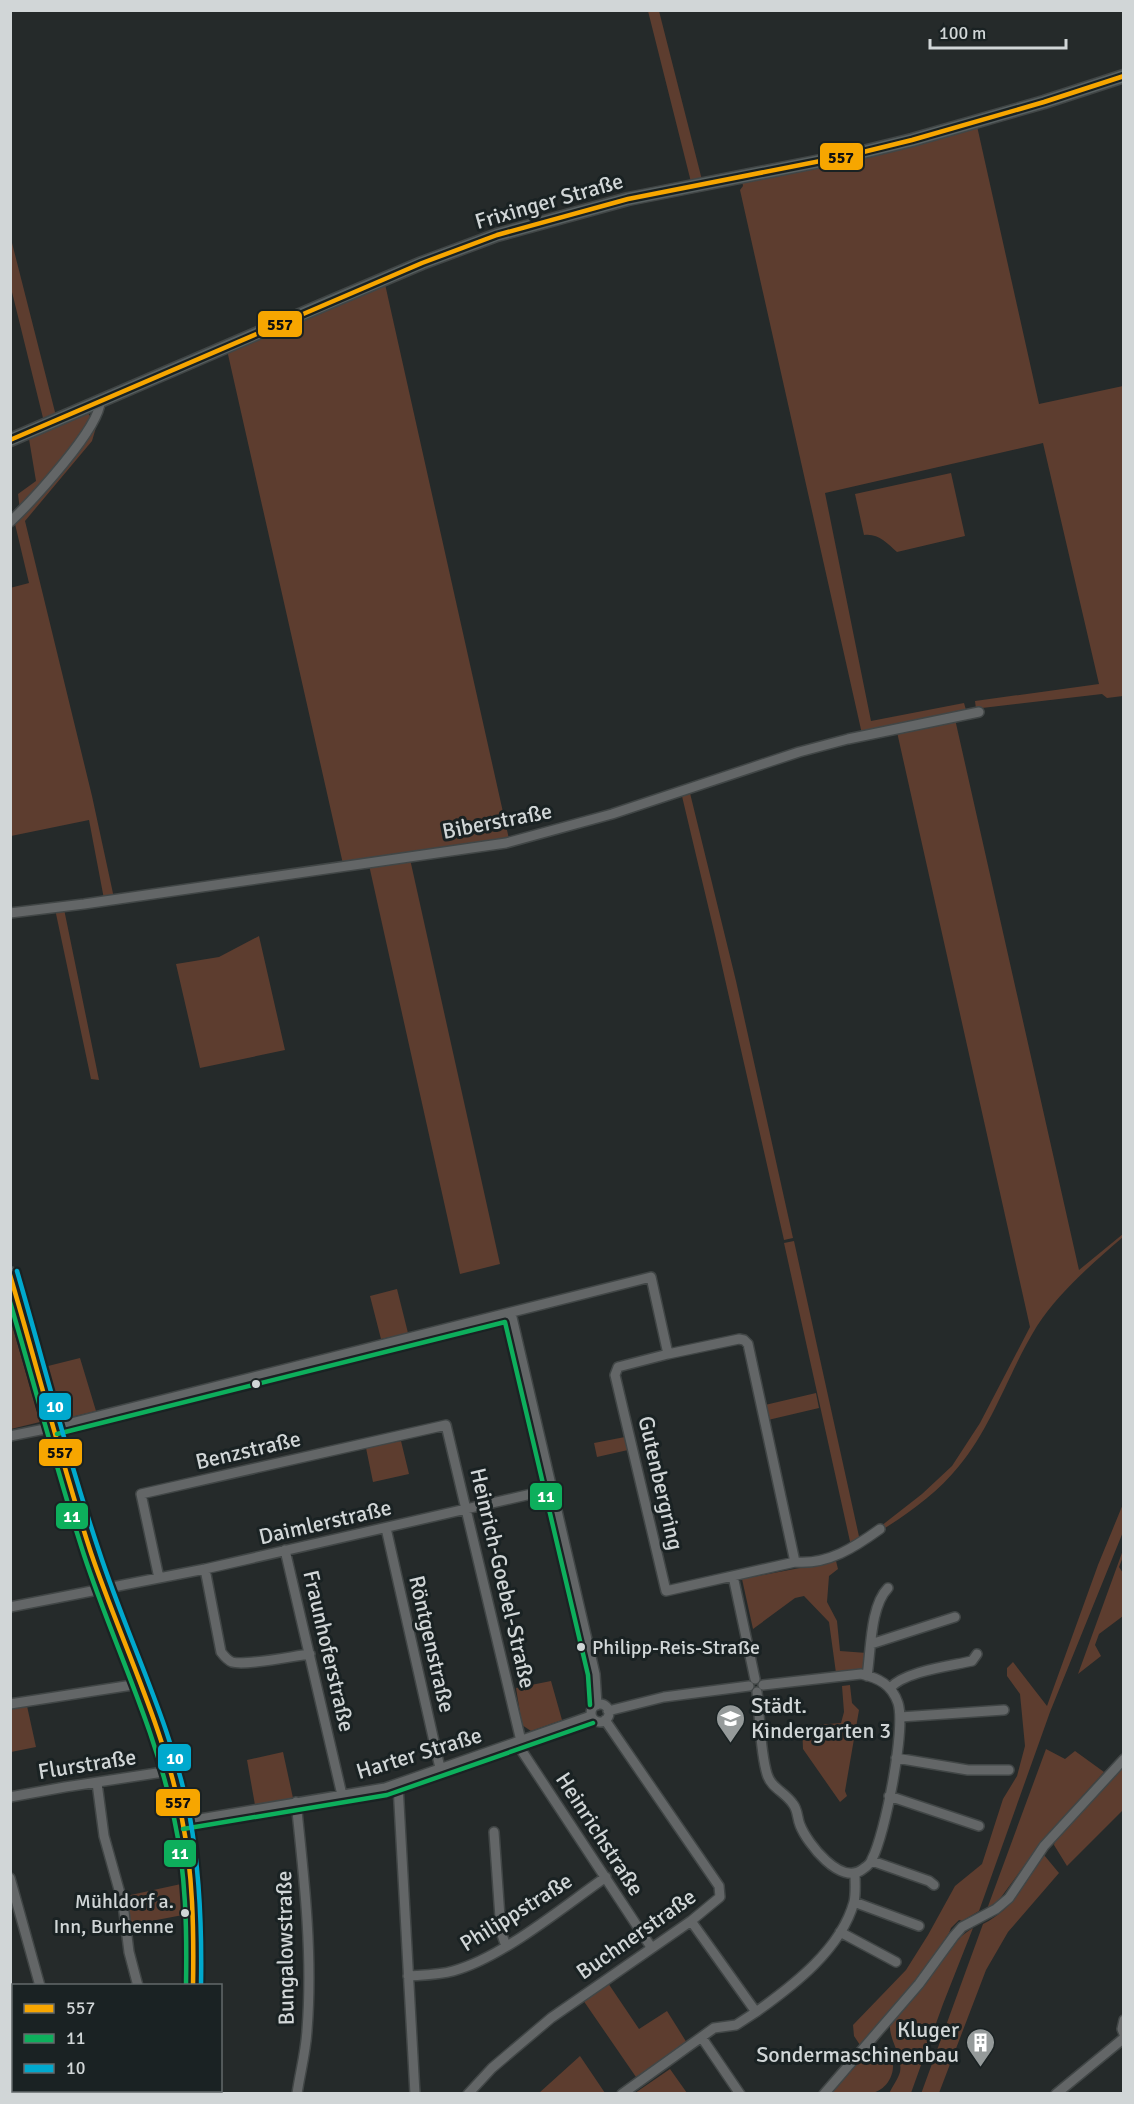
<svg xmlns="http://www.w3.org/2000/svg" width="1134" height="2104" font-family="Signika,sans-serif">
	<rect width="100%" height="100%" fill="#252a2a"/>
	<path fill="#5d3d2f" d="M648,11H659L702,180L691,182Z
		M977,126L1039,404L1123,386V696L1107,698L1102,694L982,708L976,709L975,701L1099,684L1043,443L825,493L871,721L964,703L966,710L962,713L862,734L740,190L743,186L742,181Z
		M10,235L56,416L44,422L11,288Z
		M385,284L509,839L343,864L227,350Z
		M87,411L91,418L61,461L20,510L18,494L36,481L29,439Z
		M97,424L92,441L25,521L92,796L114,898L104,899L89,820L11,836L10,588L29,583L15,524L69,461Z
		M951,473L965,536L897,552C887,543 878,533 864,535L855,494Z
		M955,719L1079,1270L1123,1234V1237C1092,1264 1060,1291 1037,1326C1009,1371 993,1425 959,1466C939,1491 912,1511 885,1528L881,1526L922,1494L952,1466L980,1423L1030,1327L897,732Z
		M689,789L736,981L793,1238L784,1240L715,935L681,792Z
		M410,859L500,1264L460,1274L369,865Z
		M55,909H64L99,1080L91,1079Z
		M259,936L285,1050L200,1068L176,964L219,957Z
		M794,1241L860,1541L851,1546L784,1243Z
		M397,1289L408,1333L381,1339L370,1296Z
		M10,1318L40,1422L11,1429H10Z
		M80,1358L96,1411L59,1420L44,1367Z
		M816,1393L819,1408L768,1420L765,1405Z
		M625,1437L628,1450L597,1457L594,1443Z
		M401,1441L409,1474L373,1482L366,1448Z
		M1123,1504V1532L1050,1712L979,1911L962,1921L959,1920L951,1928L949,1933L913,1986L860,2045L854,2036L853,2025L906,1970L928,1935L955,1886L982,1864L1003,1799L1017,1776L1025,1746L1020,1694L1007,1676V1668L1013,1662L1047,1706L1098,1565Z
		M1123,1550V1557L1119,1567L1123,1573V1616L1099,1634L1095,1645L1101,1656L1078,1674Z
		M836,1561L838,1569L829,1576L827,1602L837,1621L840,1651L867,1653L865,1673H836L829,1622L804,1596L795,1598L753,1629L742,1579Z
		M551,1681L562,1720L531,1731L522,1725L516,1688Z
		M850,1685L852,1703L859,1710L845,1791L847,1796L840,1802L803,1749L802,1726L841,1723L844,1712L842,1686Z
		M27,1706L36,1747L11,1752V1709Z
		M1046,1749L1065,1759L1075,1751L1104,1772L1046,1836L999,1900L987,1909Z
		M283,1752L293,1798L255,1805L247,1760Z
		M1123,1766V1810L1067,1866L1054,1845L1055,1840Z
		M1044,1855L1059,1873L1008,1932L986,1970L939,2093L921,2094L983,1924C1015,1908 1024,1883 1044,1855Z
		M181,1884L183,1915L130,1925L126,1896Z
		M973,1928L943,2004L911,2093L889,2094C892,2087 898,2079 900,2072C903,2055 889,2041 890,2025C902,2010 916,1997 927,1982C941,1962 951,1941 973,1928Z
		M608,1983L639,2029L667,2011L687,2043L636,2077L583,2000Z
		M874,2047C903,2049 896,2088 872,2093C859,2097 842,2093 828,2094L867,2050Z
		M580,2056L605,2093H539Z
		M670,2069L687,2093H635Z
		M58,2090L173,2091L172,2094H52Z"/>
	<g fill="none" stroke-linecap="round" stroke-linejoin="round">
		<defs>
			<path id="street" d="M10,522C31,502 101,427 100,401
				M10,913L84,904L506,843L612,814L799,752L848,739L979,712
				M511,1313L595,1674L597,1705
				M10,1436L55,1427L651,1277L668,1354L618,1367L615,1375L666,1591L795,1562L748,1344L744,1340L739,1339L668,1354
				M386,1528L440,1768
				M285,1550L342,1795
				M795,1562C828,1565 855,1547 880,1529
				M205,1569L221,1652C224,1656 227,1660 232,1662C245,1666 293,1656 310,1654
				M733,1576L755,1679
				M159,1578L141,1494L446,1425L521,1741
				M10,1607L205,1569L553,1489
				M871,1644L955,1617
				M867,1676C871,1651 870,1606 888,1588
				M890,1688C905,1671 951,1666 972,1661L977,1654
				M757,1692C760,1717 760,1751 767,1774C771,1788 785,1792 793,1804C798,1810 797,1818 800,1825C807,1843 841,1887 863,1869C866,1867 871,1863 872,1859C885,1835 906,1728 898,1703C892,1685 879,1678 861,1674L763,1685
				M10,1704L139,1684
				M591 1713a9 9 0 1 1 18 0a9 9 0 1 1-18 0Z
				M608,1711L664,1697L749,1686
				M900,1717L1004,1710
				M516,1742L651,1947
				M896,1758L968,1770H1009
				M97,1783L104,1836L123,1904L129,1952L138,1986
				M398,1785L415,2094
				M889,1796L979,1826
				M10,1797L65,1787L170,1771
				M296,1802C304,1877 313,1954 307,2030C306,2051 300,2073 297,2094
				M182,1822L385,1788L591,1716
				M494,1832L501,1932L506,1946
				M872,1861L929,1881L934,1885
				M10,1878L40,1986
				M854,1902L919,1926
				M691,1921L756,2012C794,1985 841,1949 854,1902C856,1893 855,1883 855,1874
				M840,1932L896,1962
				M408,1976C423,1975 439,1975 453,1971C502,1958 564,1906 606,1877
				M1124,2020L1122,2029L1124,2034
				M702,2038L740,2094
				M40,2094L46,2090
				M468,2094L492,2068L551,2018L691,1921L720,1897L719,1886L605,1720
				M622,2094L714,2028L736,2025L756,2012
				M824,2094L919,1984L954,1936L962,1927L996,1909L1009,1898L1044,1846L1124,1759
				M1056,2094L1124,2038"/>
			<path id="secondary" d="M10,440L330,302L422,263L497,235L628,199L851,155L912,140L1044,102L1124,76
				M10,1273C37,1366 62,1460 91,1552C118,1634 155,1712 177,1796C192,1853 195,1926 193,1986
				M178,2094L179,2090"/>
		</defs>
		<use href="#street" stroke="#414646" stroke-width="12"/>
		<use href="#secondary" stroke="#414646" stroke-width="15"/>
		<use href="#street" stroke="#636667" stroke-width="9"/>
		<use href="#secondary" stroke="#586061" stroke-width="12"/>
		<defs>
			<path id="bus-1" d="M10,440L422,263L497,235L628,199L851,155L912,140L1044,102L1124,76
				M10,1275C37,1367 61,1461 91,1553C121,1641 164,1727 182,1819C193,1873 194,1930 193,1986"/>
			<path id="bus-2" d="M10,1302C35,1386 57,1472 84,1555C113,1643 155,1727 174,1818C186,1873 187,1930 186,1986
				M57,1434L505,1322L588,1675L590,1705
				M183,1829L387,1795L593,1723"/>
			<path id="bus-3" d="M17,1271C44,1364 68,1459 99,1551C128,1640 172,1725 190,1818C200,1873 202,1929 201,1986"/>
		</defs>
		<use href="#bus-1" stroke="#1a2223" stroke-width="9"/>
		<use href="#bus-2" stroke="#1a2223" stroke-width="9"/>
		<use href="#bus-3" stroke="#1a2223" stroke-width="9"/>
		<use href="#bus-1" stroke="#f7a600" stroke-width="4.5"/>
		<use href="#bus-2" stroke="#0daf5c" stroke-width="4.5"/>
		<use href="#bus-3" stroke="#00a9ce" stroke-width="4.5"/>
	</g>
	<defs>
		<symbol id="school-pin" viewBox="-11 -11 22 30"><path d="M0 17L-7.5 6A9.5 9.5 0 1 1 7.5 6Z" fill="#959a9a" stroke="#1a2223"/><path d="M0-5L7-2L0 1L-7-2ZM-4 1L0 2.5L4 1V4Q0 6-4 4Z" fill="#fff"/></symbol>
		<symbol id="building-pin" viewBox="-11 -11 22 30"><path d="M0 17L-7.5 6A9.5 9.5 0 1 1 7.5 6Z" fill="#959a9a" stroke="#1a2223"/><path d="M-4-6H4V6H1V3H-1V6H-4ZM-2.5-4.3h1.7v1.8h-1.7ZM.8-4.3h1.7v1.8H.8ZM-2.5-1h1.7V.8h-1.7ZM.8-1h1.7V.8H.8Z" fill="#fff"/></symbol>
	</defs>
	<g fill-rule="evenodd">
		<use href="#school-pin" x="714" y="1702" width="33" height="45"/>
		<use href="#building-pin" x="964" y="2026" width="33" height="45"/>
	</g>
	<g fill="#d1d6d7" stroke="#1a2223" stroke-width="2">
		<circle cx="256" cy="1384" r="5"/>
		<circle cx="581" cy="1647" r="5"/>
		<circle cx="185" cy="1913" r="5"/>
	</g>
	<g text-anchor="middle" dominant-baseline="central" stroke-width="6" stroke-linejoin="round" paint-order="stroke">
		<g font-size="20" fill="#d1d6d7" stroke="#1a2223" text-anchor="start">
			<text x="592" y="1647">Philipp-Reis-Straße</text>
			<text x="174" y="1901" text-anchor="end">Mühldorf a.<tspan x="174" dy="25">Inn, Burhenne</tspan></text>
		</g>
		<g font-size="22" fill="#d1d6d7" stroke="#1a2223">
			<text transform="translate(549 201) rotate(-16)">Frixinger Straße</text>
			<text transform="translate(497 821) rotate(-11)">Biberstraße</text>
			<text transform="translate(248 1450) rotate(-13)">Benzstraße</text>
			<text transform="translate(661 1483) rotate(77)">Gutenbergring</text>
			<text transform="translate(325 1522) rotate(-13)">Daimlerstraße</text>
			<text transform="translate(503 1578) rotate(77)">Heinrich-Goebel-Straße</text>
			<text transform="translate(432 1644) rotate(77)">Röntgenstraße</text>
			<text transform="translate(329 1651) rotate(77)">Fraunhoferstraße</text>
			<text transform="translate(419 1753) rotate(-17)">Harter Straße</text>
			<text transform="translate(87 1764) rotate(-9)">Flurstraße</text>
			<text transform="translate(600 1834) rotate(57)">Heinrichstraße</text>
			<text transform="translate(516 1912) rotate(-32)">Philippstraße</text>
			<text transform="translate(636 1934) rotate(-35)">Buchnerstraße</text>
			<text transform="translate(285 1948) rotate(-91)">Bungalowstraße</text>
		</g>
		<g font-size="22" fill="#d1d6d7" stroke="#1a2223" text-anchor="start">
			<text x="751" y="1705">Städt.<tspan x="751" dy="25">Kindergarten 3</tspan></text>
			<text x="959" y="2029" text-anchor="end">Kluger<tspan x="959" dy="25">Sondermaschinenbau</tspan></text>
		</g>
	</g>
	<g stroke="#1a2223" stroke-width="2">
		<rect x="819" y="142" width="45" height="29" rx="6" fill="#f7a600"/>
		<rect x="257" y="310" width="46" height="28" rx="6" fill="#f7a600"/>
		<rect x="38" y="1392" width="34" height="29" rx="6" fill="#00a9ce"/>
		<rect x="38" y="1438" width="45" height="29" rx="6" fill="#f7a600"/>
		<rect x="529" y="1482" width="34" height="29" rx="6" fill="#0daf5c"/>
		<rect x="55" y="1502" width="34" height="28" rx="6" fill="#0daf5c"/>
		<rect x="157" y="1743" width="35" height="29" rx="6" fill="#00a9ce"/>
		<rect x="155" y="1788" width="46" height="29" rx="6" fill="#f7a600"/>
		<rect x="163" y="1839" width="34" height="29" rx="6" fill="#0daf5c"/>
	</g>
	<g font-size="16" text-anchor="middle" font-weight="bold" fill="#fff">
		<text x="55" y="1412">10</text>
		<text x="546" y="1502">11</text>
		<text x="72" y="1522">11</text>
		<text x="175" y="1764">10</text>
		<text x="180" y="1859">11</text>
	</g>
	<g font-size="16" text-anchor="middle" font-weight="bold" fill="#111">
		<text x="841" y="163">557</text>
		<text x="280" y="330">557</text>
		<text x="60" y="1458">557</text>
		<text x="178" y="1808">557</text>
	</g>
	<rect width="1134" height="2104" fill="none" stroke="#d1d6d7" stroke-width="24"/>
	<rect x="12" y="1984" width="210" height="108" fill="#1a2223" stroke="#636a6b" stroke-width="1.5"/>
	<rect x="24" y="2004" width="30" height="9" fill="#f7a600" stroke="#636a6b" stroke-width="1.5"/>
	<text x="66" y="2014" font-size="18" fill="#d1d6d7">557</text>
	<rect x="24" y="2034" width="30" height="9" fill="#0daf5c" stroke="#636a6b" stroke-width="1.5"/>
	<text x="66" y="2044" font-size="18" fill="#d1d6d7">11</text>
	<rect x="24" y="2064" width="30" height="9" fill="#00a9ce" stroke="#636a6b" stroke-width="1.5"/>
	<text x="66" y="2074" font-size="18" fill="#d1d6d7">10</text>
	<path d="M930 39v9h136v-9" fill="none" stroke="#d1d6d7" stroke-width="3"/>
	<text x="939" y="39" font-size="18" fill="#d1d6d7" stroke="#1a2223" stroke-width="4.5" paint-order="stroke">100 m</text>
</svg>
